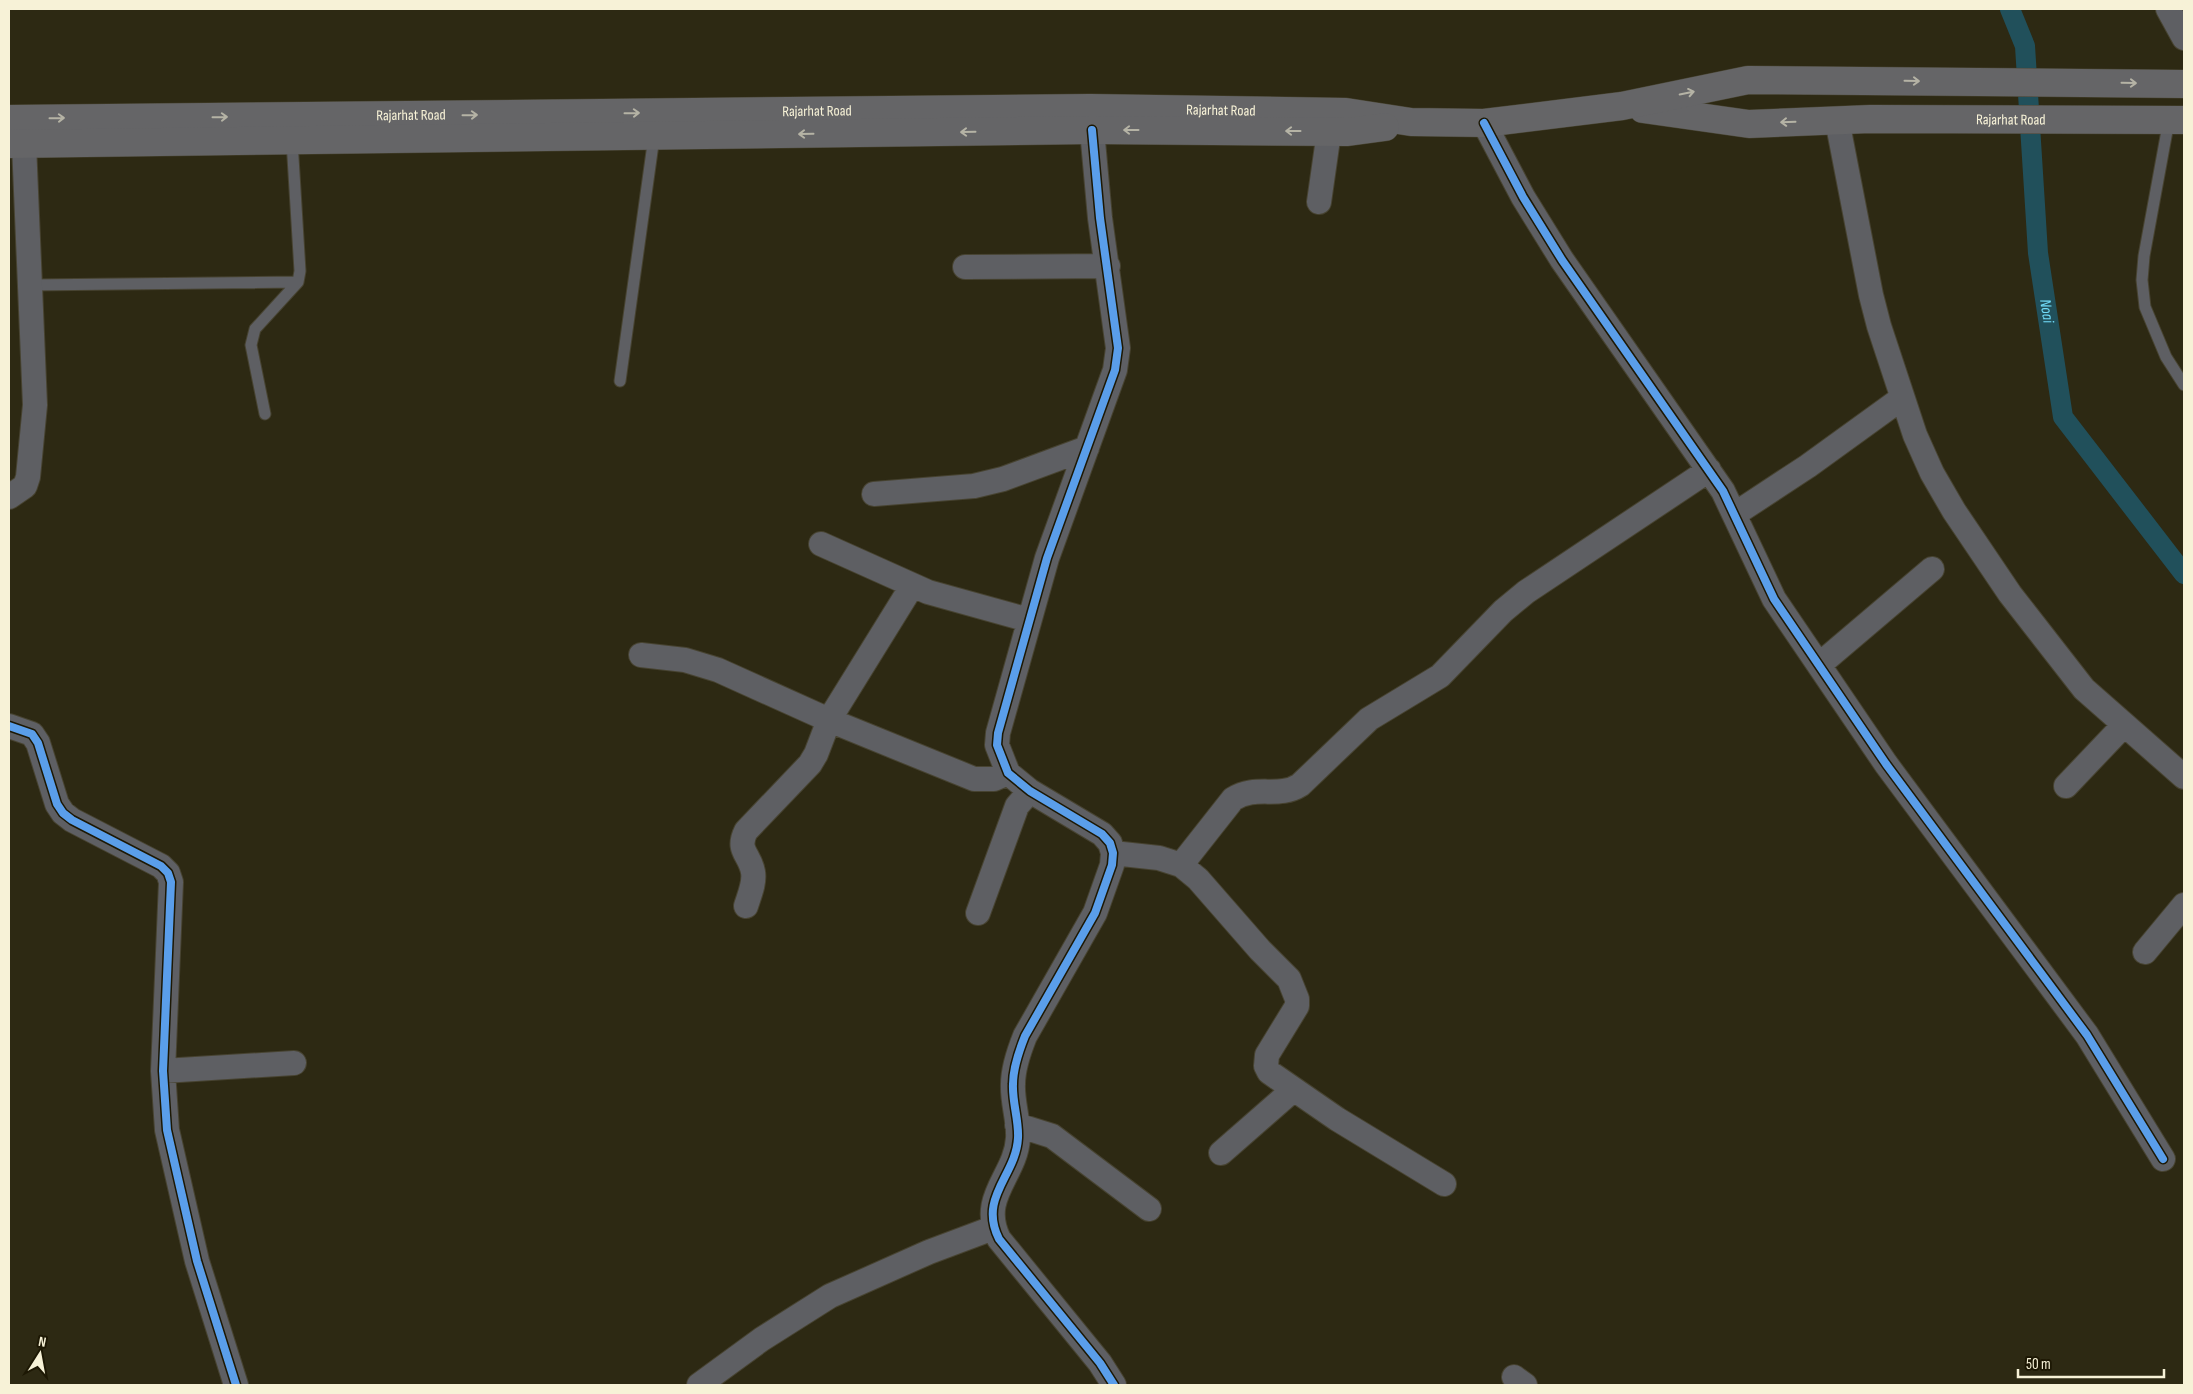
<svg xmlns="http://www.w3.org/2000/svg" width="2193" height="1394" font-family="'Sofia Sans Condensed',sans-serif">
	<rect width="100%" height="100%" fill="#2d2913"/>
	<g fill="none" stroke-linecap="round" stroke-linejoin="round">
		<path stroke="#21505b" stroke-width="20" id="s1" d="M2010,9L2025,46L2038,253L2063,417L2184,574"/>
		<defs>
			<path id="service" d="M2169,120L2144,256L2142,280L2145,307L2166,357L2184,385
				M31,285L298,282
				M620,381L654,137
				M265,414L251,345L255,329L298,282L300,271L292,141"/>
			<path id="minor" d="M2168,9L2184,38
				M1837,120L1871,295L1879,326L1915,435L1932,473L1954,511L2010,594L2084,689L2184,777
				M1484,123L1523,197L1562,260L1723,491L1774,599L1886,764L2087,1035L2163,1159
				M1092,130L1100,218L1118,348L1115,370L1047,558L998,733L997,745L1008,773L1030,791L1102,834L1110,843L1113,853L1112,865L1095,913L1025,1036C1019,1051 1013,1068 1013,1084C1012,1102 1019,1120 1018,1138C1016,1176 978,1197 999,1239L1100,1363L1114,1385
				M1319,202L1329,132
				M965,267L1108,266
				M874,494L974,486L1003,479L1087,448
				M9,497L25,486L28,477L35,405L24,144
				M1735,514L1808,466L1902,398
				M821,544L928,592L1029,620
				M641,655L685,660L718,670L829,720L974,779H994L1008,773
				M1819,665L1932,569
				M9,726L32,734L38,743L57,804L63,813L72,820L161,866L168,873L171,882L163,1071L167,1130L197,1261L236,1385
				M2066,786L2124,725
				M1113,853L1159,858L1181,865L1198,879L1260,950L1289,979L1297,999V1006L1267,1055L1266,1066L1269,1072L1337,1119L1444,1184
				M1181,865L1233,799C1257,784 1278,799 1300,785L1369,719L1440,676L1503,611L1526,592L1709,470
				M746,906C749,896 755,883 753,872C750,854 736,851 746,831L810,764L816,754L829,720L912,586
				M978,913L1017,806L1030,791
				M2145,952L2184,905
				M163,1071L294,1063
				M1017,1125L1052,1136L1149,1209
				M1221,1153L1293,1090
				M1514,1377L1525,1385
				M699,1385L762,1339L830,1296L929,1252L993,1228"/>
			<g id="primary">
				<path id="s2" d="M1643,109L1749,124L1870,119L2184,120"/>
				<path id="s3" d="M9,119L1090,108L1346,112L1411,122L1484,123L1622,106L1748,80L2184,84"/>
				<path d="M9,144L1092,130L1348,132L1385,127"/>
			</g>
		</defs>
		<use href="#service" stroke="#474331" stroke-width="13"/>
		<use href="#minor" stroke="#474331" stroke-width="26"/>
		<use href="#primary" stroke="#474331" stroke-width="29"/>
		<use href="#service" stroke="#5e5f63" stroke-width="11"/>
		<use href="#minor" stroke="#5e5f63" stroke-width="24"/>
		<use href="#primary" stroke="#656567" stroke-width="28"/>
		<defs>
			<path id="cycleway" d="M1484,123L1523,197L1562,260L1723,491L1774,599L1886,764L2087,1035L2163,1159
				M1092,130L1100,218L1118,348L1115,370L1047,558L998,733L997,745L1008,773L1030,791L1102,834L1110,843L1113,853L1112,865L1095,913L1025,1036C1019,1051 1013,1068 1013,1084C1012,1102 1019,1120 1018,1138C1016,1176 978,1197 999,1239L1100,1363L1114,1385
				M9,726L32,734L38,743L57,804L63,813L72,820L161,866L168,873L171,882L163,1071L167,1130L197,1261L236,1385"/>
		</defs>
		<use href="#cycleway" stroke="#1d1804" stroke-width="11"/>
		<use href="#cycleway" stroke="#5a9eea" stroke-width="8"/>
	</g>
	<defs><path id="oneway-shaft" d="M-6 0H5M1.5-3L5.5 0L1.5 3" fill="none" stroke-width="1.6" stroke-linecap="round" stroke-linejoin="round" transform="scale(1.25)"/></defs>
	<g stroke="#b5b3a5">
		<use href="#oneway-shaft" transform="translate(1912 81) rotate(1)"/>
		<use href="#oneway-shaft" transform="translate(2129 83) rotate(1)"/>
		<use href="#oneway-shaft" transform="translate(1687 93) rotate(-12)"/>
		<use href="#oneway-shaft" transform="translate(632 113) rotate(-1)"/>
		<use href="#oneway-shaft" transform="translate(470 115) rotate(-1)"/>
		<use href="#oneway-shaft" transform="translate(220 117) rotate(-1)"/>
		<use href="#oneway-shaft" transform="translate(57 118) rotate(-1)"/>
		<use href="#oneway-shaft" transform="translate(1788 122) rotate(178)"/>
		<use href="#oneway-shaft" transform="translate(1131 130) rotate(-180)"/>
		<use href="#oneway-shaft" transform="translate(1293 131) rotate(-180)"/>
		<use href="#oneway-shaft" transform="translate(968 132) rotate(179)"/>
		<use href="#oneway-shaft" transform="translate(806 134) rotate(179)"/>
	</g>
	<g text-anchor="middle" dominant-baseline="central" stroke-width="4.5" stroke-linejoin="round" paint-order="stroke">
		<g font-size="15" fill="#f7f2d7" stroke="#1d1804">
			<text stroke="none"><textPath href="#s3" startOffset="1212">Rajarhat Road</textPath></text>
			<text stroke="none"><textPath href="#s3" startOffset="808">Rajarhat Road</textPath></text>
			<text stroke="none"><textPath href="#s3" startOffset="402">Rajarhat Road</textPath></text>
			<text stroke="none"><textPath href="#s2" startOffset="369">Rajarhat Road</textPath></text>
		</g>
		<g font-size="16" font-style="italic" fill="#71dcf9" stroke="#1d1804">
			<text stroke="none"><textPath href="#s1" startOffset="306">Noai</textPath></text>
		</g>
	</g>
	<rect width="2193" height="1394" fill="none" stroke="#f7f2d7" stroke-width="20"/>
	<g transform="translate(40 1354) rotate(11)" stroke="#1d1804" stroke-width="4" paint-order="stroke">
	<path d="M0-4L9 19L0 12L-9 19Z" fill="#f7f2d7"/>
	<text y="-8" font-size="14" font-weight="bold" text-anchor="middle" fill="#f7f2d7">N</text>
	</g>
	<path d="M2018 1369v8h146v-8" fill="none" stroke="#f7f2d7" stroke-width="2.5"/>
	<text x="2026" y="1369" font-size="15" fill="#f7f2d7" stroke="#1d1804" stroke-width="4" paint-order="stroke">50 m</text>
</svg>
